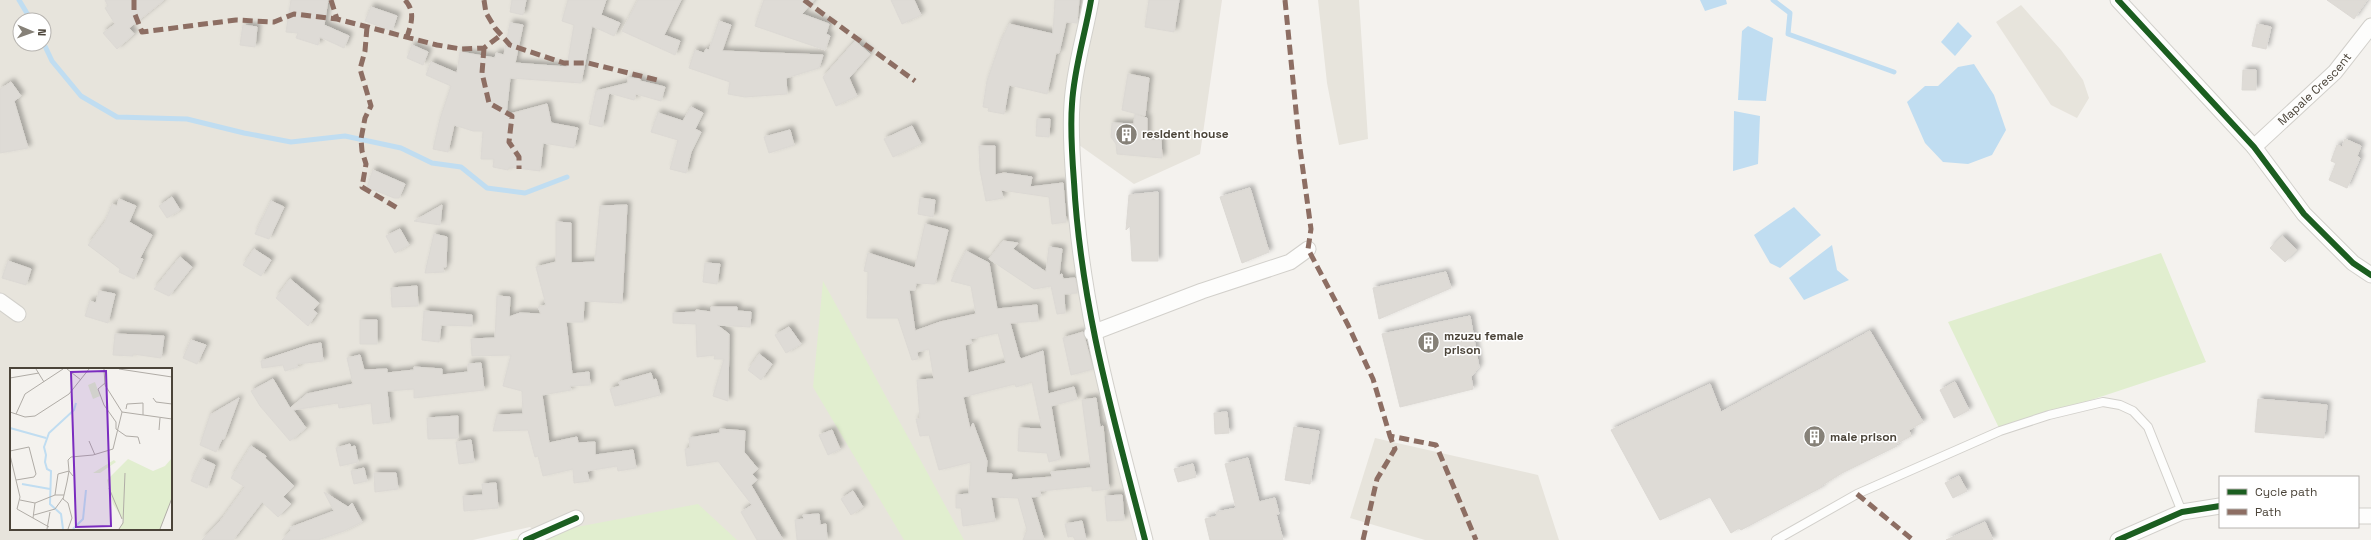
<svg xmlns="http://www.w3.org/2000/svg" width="2371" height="540" font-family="'Space Grotesk',sans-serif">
	<defs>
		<filter id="shadow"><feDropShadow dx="3.5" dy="-3.5" stdDeviation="2" flood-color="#0004"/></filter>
	</defs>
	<rect width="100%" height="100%" fill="#f4f2ee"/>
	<path fill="#e7e4dc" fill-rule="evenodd" d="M0,0H1222L1200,154L1134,184L1065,135L1083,234L1143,540H544L530,527L473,540H0ZM20,20H44V44H20ZM11,369H171V529H11Z
		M1318,0H1359L1368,139L1339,145L1327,83Z
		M2021,5L2061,50L2083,80L2089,98L2077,118L2051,105L1996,22Z
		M1375,438L1538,475L1559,540H1425L1350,518Z"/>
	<path fill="#e1eecf" d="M2161,253L2206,362L2000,430L1948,322Z
		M823,281L964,540H904L813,387Z
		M698,504L737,540H510L524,537Z"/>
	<path fill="#c0ddf1" d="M1700,0H1726L1727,4L1705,11Z
		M1958,22L1972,36L1955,56L1941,42Z
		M1748,26L1773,38L1766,101L1738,100L1742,31Z
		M1974,64L1994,95L2006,130L1992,155L1968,164L1943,162L1925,143L1907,102L1925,86H1938L1958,67Z
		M1734,111L1760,116L1758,164L1733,171Z
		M1794,207L1821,235L1780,268L1770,263L1754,235Z
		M1832,245L1837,270L1849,280L1804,300L1789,278Z"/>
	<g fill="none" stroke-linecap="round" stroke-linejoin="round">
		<path stroke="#c0ddf1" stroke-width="5" d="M19,0L31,20
			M1773,0L1790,13L1788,34L1894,72
			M44,44L52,61L81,96L117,117L187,119L244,133L291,142L345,136L401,148L432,163L461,167L487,188L525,193L567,177"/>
	</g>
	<path fill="#dedbd6" stroke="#dcd9d4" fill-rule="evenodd" filter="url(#shadow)" d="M105,0H164L129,28L134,34L117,49L103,33L115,24L105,8L108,6Z
		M291,0H328L324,25L349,36L344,48L320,37L318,45L296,38L298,33L286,32Z
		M512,0H526L523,15L510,12Z
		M568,0H606L601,15L620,23L614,36L592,26L581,83L510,78L506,115L547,104L551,123L578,128L574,148L543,143L540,171L509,167L508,170L493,167L494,159H481L483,131H473L454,125L448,152L433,149L440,119L451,86L426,75L431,62L457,73L460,52L495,58L496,53L504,55L510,23L523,25L515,63L567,67L574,25L562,21Z
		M638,0H681L664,35L680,41L675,55L622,31Z
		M764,0H814L802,14L829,24L826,34L830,36L825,50L755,26Z
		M891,0H914L921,15L902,24Z
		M1055,0H1079L1077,23L1066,22L1059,53H1056L1047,94L1009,85L1004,114L988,111L989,108L983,107L987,81L1000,43L1009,24L1053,34Z
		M1149,0H1179L1174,32L1145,27Z
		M2327,0H2367L2354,19Z
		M371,7L397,16L392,31L365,21Z
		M719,21L731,25L722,51L823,55L819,68L786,78L787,94L745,97L728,94L730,82L689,68L695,50L704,53L706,49L709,50Z
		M2257,24L2271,27L2266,49L2252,46Z
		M243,25L257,27L255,47L240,45Z
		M855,41L870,54L849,78L857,96L836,106L823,77Z
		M412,45L428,52L423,65L407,58Z
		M2243,70H2256V90H2242Z
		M1128,74L1149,78L1145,116L1122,110Z
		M628,78L640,79V81L665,87L661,101L636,94L634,100L609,93L602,127L589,124L596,91L628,83Z
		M11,82L21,96L14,101L28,148L0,153V89Z
		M691,107L703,113L695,129L701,132L691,152L686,173L670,169L678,140L651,132L658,113L683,121Z
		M1135,114L1147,118V140H1161L1162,158L1117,154L1116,144L1111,137L1112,123L1134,124Z
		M1037,119H1050L1049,137L1036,136Z
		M912,126L921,144L893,157L884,139Z
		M790,130L794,145L769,153L764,137Z
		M2345,139L2361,146L2357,156L2360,158L2347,188L2329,180L2336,163L2331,161L2337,145L2342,147Z
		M979,146H995V175L1004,173L1032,177L1030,187L1063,183L1066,222L1052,224L1049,197L1001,190L1003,198L986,201L980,170Z
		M373,170L405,184L399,198H394L367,187Z
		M1250,188L1269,252L1242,263L1220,197Z
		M1158,192V261H1132L1130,226L1126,230L1129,195Z
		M172,197L180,210L167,218L159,206Z
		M920,198L935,200L933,217L918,214Z
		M119,199L136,206L129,222L152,235L140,258L143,259L134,279L119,272L120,269L88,245L105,222L112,204L117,206Z
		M271,201L284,207L269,239L255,234Z
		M442,205L440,225L414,221Z
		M627,205L622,303L584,301L583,322H566L572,374L589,372L590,385L570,386L571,390L542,395L549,443L577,437L578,443L595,442V455L633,450L636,468L618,471L617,466L587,471L589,481L574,483L573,469L543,476L538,456L535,457L528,430L493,431L497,415L523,414L522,391L503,386L511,355L472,356L471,339L495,338L497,296L510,297L509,317L520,313L541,314L538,307L546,305L536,267L556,262V222L571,223V263L595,262L600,206Z
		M925,224L948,230L935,284L916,283L915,290H909L915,331L940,322L976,314L971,286L951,281L966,251L989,263L997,309L1037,305L1038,321L1010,323L1019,356L1021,359L1043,351L1048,394L1074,387L1077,399L1051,406L1060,459L1049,462L1047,453L1018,451L1019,428L1042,429L1032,382L1016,387L1015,384L963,397L970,429L973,423L987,461L986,473L1012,474L1011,480L1052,477L1051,472L1091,468L1082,400L1096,398L1100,427L1103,426L1109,489L1092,491V486L1040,491L1041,496L1031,497L1044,540H1023L1027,530L1018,498L991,497L995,521L963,526L961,508H956V495L969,494L971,462L939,470L929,435L920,436L916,419H920L917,380L934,379L929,349L917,352L918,359L912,360L898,318H867L868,272L864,271L868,253L915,268ZM998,333L1006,363L968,373L965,345L972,343L970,339Z
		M400,229L409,245L395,253L386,236Z
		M434,234L447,237L446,267H443L444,272L425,273Z
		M2282,236L2297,250L2285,262L2270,248Z
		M1003,241L1018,243L1013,249L1046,272L1049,247L1062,249L1059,275L1062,274L1063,279L1075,278L1077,286V293L1064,294L1065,313L1057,314L1051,286L1034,289L989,259Z
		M254,249L271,260L261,276L243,265Z
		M180,257L192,267L169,296L154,289Z
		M8,261L31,269L26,285L2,278Z
		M705,263L720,264L717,284L703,282Z
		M1446,272L1451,288L1379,319L1373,288Z
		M290,279L319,303L313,310L317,313L308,326L276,298Z
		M417,286L418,306L392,307L391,288Z
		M99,291L115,294L108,323L85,316L90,301L96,303Z
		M711,307H737V311L751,312L750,327L717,325L729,334L728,401L713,396L724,359H714L715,355L697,357L696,324L673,323V313L696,312V310L711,312Z
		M424,311L472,315V326L441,325L439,342L422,340Z
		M1470,316L1479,367L1471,377L1473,389L1400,407L1382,334Z
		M360,320H377V344H360Z
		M789,327L801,344L786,353L775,335Z
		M1870,331L1923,422L1909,430L1911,436L1896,444L1897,446L1842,473L1821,486L1822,487L1741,530L1739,528L1731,533L1710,497L1660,520L1611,430L1710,384L1721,412Z
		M1083,332L1093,369L1071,375L1063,338Z
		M115,334L164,336L161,358L133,354V356L113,355Z
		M191,340L206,345L197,364L183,358Z
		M321,343L323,361L297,364L298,367L285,371L283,365L262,368L261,361L309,345Z
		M759,354L772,364L761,380L748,370Z
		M360,355L364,370L387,369V373L414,370V367L442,369V375L468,372V364L481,363L484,390L414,398V389L387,391L390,422L373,424L371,403L339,408L338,403L293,410L306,428L290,441L260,406L251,391L273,379L290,408L307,394L353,384L347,358Z
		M651,373L653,380L656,379L660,395L615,406L610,389L620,386L619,382Z
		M1955,382L1969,410L1954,418L1940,390Z
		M239,398L224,439H222L216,452L200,445L210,415Z
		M2258,399L2327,405L2324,438L2255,432Z
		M1227,412L1229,433L1215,434L1214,413Z
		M458,416V438L428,439L427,418Z
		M1294,427L1319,431L1310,484L1285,480Z
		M720,429L745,431L744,452L758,469L752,474L757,480L751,485L783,540H757L741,512L752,505L718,461L687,466L685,449L690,448L689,438L720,433Z
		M832,430L840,449L828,455L819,435Z
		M471,440L474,462L459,464L456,442Z
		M350,444L351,447L355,446L358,462L340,466L336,448Z
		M251,446L266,456L265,458L294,486L283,497L291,504L278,517L262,502L233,540H202L221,520L245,487L231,478Z
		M1248,458L1259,502L1275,498L1279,514H1276L1283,540H1210L1205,519L1217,516L1216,512L1236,508L1225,464Z
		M202,459L215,465L207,488L191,481Z
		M1193,464L1196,477L1178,482L1174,469Z
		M364,468L367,481L354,484L351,471Z
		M374,473H396L398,489L375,492Z
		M1959,476L1967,491L1953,498L1945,483Z
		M496,483L498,508L464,511L463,496L483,495L482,484Z
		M853,491L863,507L851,515L841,499Z
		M324,492L348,507L352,503L362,522L344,531L318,540H282L291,530L289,528L334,511Z
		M1122,495L1124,520L1107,521L1105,496Z
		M819,514L820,525L826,524L827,540H797L795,520L804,519L803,515Z
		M1082,521L1086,540H1075L1073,536L1068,537L1065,524Z
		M1985,522L1993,540H1946Z"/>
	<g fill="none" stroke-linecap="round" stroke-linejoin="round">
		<defs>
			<path id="service" d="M1776,540L1857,494L2000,431L2049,415L2103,402L2120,405L2133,411L2148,427L2182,512"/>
			<g id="minor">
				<path d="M1091,0C1085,35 1074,68 1072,104C1070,130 1072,156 1074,182C1081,308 1114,419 1145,540"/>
				<path d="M2118,0L2254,147L2304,214L2353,263L2371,275"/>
				<path id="s1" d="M2254,147L2335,72L2371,26"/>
				<path d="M0,301L18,314"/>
				<path d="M1092,333L1202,291L1290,262L1308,249"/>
				<path d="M2358,516H2371"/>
				<path d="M526,540L576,518"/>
				<path d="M2118,540L2182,512L2220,506"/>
			</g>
		</defs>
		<use href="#service" stroke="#d2d0cb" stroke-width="10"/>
		<use href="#minor" stroke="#d2d0cb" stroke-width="17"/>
		<use href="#service" stroke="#fdfdfc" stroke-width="8"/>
		<use href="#minor" stroke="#fdfdfc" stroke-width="15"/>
		<path stroke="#8d6e63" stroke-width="5" stroke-dasharray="10 5" stroke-linecap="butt" d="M134,0V12L142,32L236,20L274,22L294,14L337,19L437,45L461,49L484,48L501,35
			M331,0L337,19
			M405,0C416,12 411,24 407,37
			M484,0L486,13L495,28L510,45L564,63H588L661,81
			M804,0L915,81
			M1285,0L1299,141L1311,229L1308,249L1348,325L1373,379L1390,436L1436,445L1476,540
			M367,27L365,51L360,69L371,106L365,118L361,139L362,151L366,164L362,187L399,209
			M484,48L482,73L489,103L512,116L509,142L519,157V169
			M1857,494L1913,540
			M1363,540L1377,479L1395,449L1390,436"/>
		<defs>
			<path id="cycleway" d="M1091,0C1085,35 1074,68 1072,104C1070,130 1072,156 1074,182C1081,308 1114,419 1145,540
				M2118,0L2254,147L2304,214L2353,263L2371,275
				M526,540L576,518
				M2118,540L2182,512L2220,506"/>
		</defs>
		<use href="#cycleway" stroke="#fff" stroke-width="8"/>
		<use href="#cycleway" stroke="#1b5e20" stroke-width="6"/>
	</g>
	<defs>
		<symbol id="building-disc" viewBox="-11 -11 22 22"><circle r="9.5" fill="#868178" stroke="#fff"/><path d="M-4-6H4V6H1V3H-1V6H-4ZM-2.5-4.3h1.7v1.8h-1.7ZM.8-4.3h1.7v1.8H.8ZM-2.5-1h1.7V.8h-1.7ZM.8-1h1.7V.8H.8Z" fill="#fff"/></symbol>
	</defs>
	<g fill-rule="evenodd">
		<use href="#building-disc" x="1114" y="122" width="25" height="25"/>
		<use href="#building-disc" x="1416" y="330" width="25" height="25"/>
		<use href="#building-disc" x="1802" y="424" width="25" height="25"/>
	</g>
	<g text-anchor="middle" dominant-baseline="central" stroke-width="3" stroke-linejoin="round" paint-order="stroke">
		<g font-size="12" fill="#4b4439" stroke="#fff">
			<text stroke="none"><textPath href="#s1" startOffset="84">Mapale Crescent</textPath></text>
		</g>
		<g font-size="12" font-weight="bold" fill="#4b4439" stroke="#fff" text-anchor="start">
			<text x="1142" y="134">resident house</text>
			<text x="1444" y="336">mzuzu female<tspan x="1444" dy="14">prison</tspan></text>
			<text x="1830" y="437">male prison</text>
		</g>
	</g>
	<g transform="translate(10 368)">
		<rect width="162" height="162" fill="#f4f2ee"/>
		<path d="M85,14L90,28L83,31L78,17ZM162,90V130L150,161H109L114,153L103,136L97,112L118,91L143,103L155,98ZM104,92L106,94L90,105H83Z" fill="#e1eecf"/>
		<path fill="none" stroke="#c0ddf1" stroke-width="2" d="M0,60L36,70M12,116L40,121M53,161L51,146L40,136L41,103L37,101L35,94L36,87L34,79L39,65L64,42L66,35M63,161L73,151L76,122"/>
		<path fill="none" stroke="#b0aca6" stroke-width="1" d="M26,1L34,14M57,1L71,12M94,1L95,17L112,44L162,51M109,1L162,9M0,10L29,5M95,15L88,21L94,37L106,54V61L116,68L128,69L130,76M143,30L146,34L162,36M116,41L117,36L133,35V47M0,44L15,49L25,48L59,26L79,1M6,46L15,26L53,1M149,62L150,50M79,73L85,87M0,83L19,79L26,106L24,109L6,112M0,87L10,129L7,141L39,159M63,108L59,103L48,106L45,127H54L57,114L59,103L58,92L61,89L83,87L103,81L112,44M99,120L112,151M54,127L53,131L58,135L62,150L58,161M10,132L25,135L23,150M25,135L45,127M24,147L45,141L53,130M37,161L40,144M109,161L113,155L115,105M150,161L162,130"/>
		<path fill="#7b2cbf" fill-opacity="0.15" stroke="#7b2cbf" stroke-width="2" d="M96,3L101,158L66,159L61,4Z"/>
		<rect width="162" height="162" fill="none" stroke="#4b4439" stroke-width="2"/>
	</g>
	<rect x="2219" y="476" width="140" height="52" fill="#ffffff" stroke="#b7b4b0"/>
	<rect x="2227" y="489" width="20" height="6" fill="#1b5e20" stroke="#b7b4b0"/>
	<text x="2255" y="496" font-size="12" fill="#4b4439">Cycle path</text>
	<rect x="2227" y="509" width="20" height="6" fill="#8d6e63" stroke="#b7b4b0"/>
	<text x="2255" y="516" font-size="12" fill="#4b4439">Path</text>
	<g transform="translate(32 32) rotate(92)"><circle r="19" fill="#ffffff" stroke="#b7b4b0"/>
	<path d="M0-3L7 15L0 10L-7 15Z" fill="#868178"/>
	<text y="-6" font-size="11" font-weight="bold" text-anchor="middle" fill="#4b4439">N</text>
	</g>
</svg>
